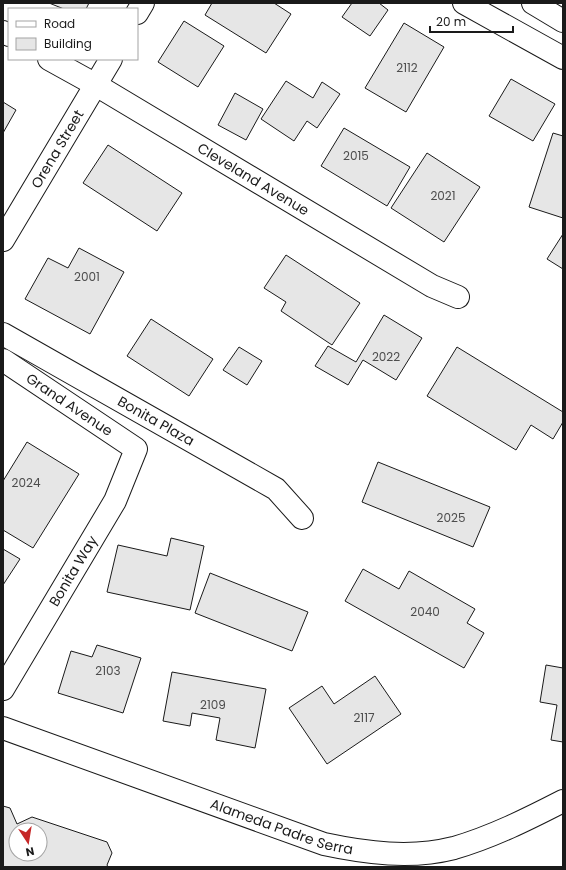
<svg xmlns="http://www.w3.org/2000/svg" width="566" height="870" font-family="Poppins,sans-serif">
	<rect width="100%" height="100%" fill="#fff"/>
	<path fill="#e6e6e6" stroke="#1a1a1a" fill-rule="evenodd" d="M49,3H89L86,9H64Z
		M212,3H274L291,14L266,53L205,15Z
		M352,3H379L388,10L370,36L342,17Z
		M184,21L224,46L198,87L158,62Z
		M404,23L444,47L406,112L365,88Z
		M511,79L555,104L533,141L489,116Z
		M286,81L313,98L322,82L340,94L317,128L307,121L294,141L261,119Z
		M235,93L263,109L246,140L218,125Z
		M3,102L16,110L3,133Z
		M344,128L410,167L387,206L321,166Z
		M553,133L563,136V218L529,207Z
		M108,145L182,193L157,231L83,183Z
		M427,153L480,187L444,242L391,208Z
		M563,234V269L547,259Z
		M79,248L124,272L90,334L25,299L48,258L68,268Z
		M286,255L360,303L332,345L281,311L286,302L264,288Z
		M384,315L422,338L396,380L363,360L348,385L315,366L328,346L356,362Z
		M151,319L213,359L189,396L127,356Z
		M239,347L262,361L247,385L223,370Z
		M457,347L563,412V422L553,439L531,425L516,450L427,396Z
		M27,442L79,474L33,548L3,530V481Z
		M378,462L490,507L473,547L362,502Z
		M171,538L204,546L190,610L107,592L118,545L167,556Z
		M3,549L20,559L3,585Z
		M363,569L399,589L409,571L475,609L467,623L484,633L464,668L345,601Z
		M210,573L308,612L292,651L195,613Z
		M97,645L141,658L123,713L58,693L71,651L92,657Z
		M546,665L563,668V742L551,740L557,705L540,702Z
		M172,672L266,689L255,748L216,740L220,718L192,713L190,726L163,721Z
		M375,676L401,714L327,764L289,708L322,686L334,704Z
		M3,806L10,808L17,824L32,817L107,842L112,853L107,865L108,867H3ZM16,830H40V854H16Z"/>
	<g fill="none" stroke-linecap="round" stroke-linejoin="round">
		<defs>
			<g id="minor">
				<path d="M464,3L563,58"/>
				<path d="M533,3L563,21"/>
				<path d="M137,13L143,3"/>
				<path d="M3,32L9,35"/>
				<path id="s1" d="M49,59L96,85L432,286L458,297"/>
				<path id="s2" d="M3,240L111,59"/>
				<path id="s3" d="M3,334L276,489L302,518"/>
				<path id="s4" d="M3,360L136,449L115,501L3,689"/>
			</g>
			<g id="tertiary">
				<path id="s5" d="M3,728L324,844C366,853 411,859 454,848C492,837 528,819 563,801"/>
			</g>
		</defs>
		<use href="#minor" stroke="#1a1a1a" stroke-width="24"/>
		<use href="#tertiary" stroke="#1a1a1a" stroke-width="24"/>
		<use href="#minor" stroke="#fff" stroke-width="22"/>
		<use href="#tertiary" stroke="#fff" stroke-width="22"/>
	</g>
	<g text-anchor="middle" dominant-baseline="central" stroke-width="3" stroke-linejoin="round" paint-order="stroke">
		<g font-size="12" fill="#4d4d4d">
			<text x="407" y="67">2112</text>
			<text x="356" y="155">2015</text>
			<text x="443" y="195">2021</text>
			<text x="87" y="276">2001</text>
			<text x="386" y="356">2022</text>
			<text x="26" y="482">2024</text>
			<text x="451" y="517">2025</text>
			<text x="425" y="611">2040</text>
			<text x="108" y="670">2103</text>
			<text x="213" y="704">2109</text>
			<text x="364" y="717">2117</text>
		</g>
		<g font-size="14" fill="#1a1a1a" stroke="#fff">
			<text stroke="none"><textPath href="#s2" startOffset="106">Orena Street</textPath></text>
			<text stroke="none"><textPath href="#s1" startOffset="237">Cleveland Avenue</textPath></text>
			<text stroke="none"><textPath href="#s4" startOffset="80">Grand Avenue</textPath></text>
			<text stroke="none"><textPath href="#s3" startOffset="176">Bonita Plaza</textPath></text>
			<text transform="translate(73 571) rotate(-59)">Bonita Way</text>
			<text stroke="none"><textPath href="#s5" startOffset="296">Alameda Padre Serra</textPath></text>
		</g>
	</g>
	<rect width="566" height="870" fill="none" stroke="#1a1a1a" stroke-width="8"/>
	<rect x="8" y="8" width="130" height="52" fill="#ffffff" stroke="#a3a3a3"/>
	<rect x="16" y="21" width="20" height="6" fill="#ffffff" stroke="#a3a3a3"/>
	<text x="44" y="28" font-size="12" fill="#1a1a1a">Road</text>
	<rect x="16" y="38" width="20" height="12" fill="#e6e6e6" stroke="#a3a3a3"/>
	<text x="44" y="48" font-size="12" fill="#1a1a1a">Building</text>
	<g transform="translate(28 842) rotate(168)"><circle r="19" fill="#ffffff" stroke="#a3a3a3"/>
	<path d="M0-3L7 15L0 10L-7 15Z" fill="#c62828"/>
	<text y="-6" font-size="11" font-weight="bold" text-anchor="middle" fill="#1a1a1a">N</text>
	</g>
	<path d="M430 26v6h83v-6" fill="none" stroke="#1a1a1a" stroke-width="2"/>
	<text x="436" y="26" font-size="12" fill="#1a1a1a" stroke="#ffffff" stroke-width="3" paint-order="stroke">20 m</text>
</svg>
